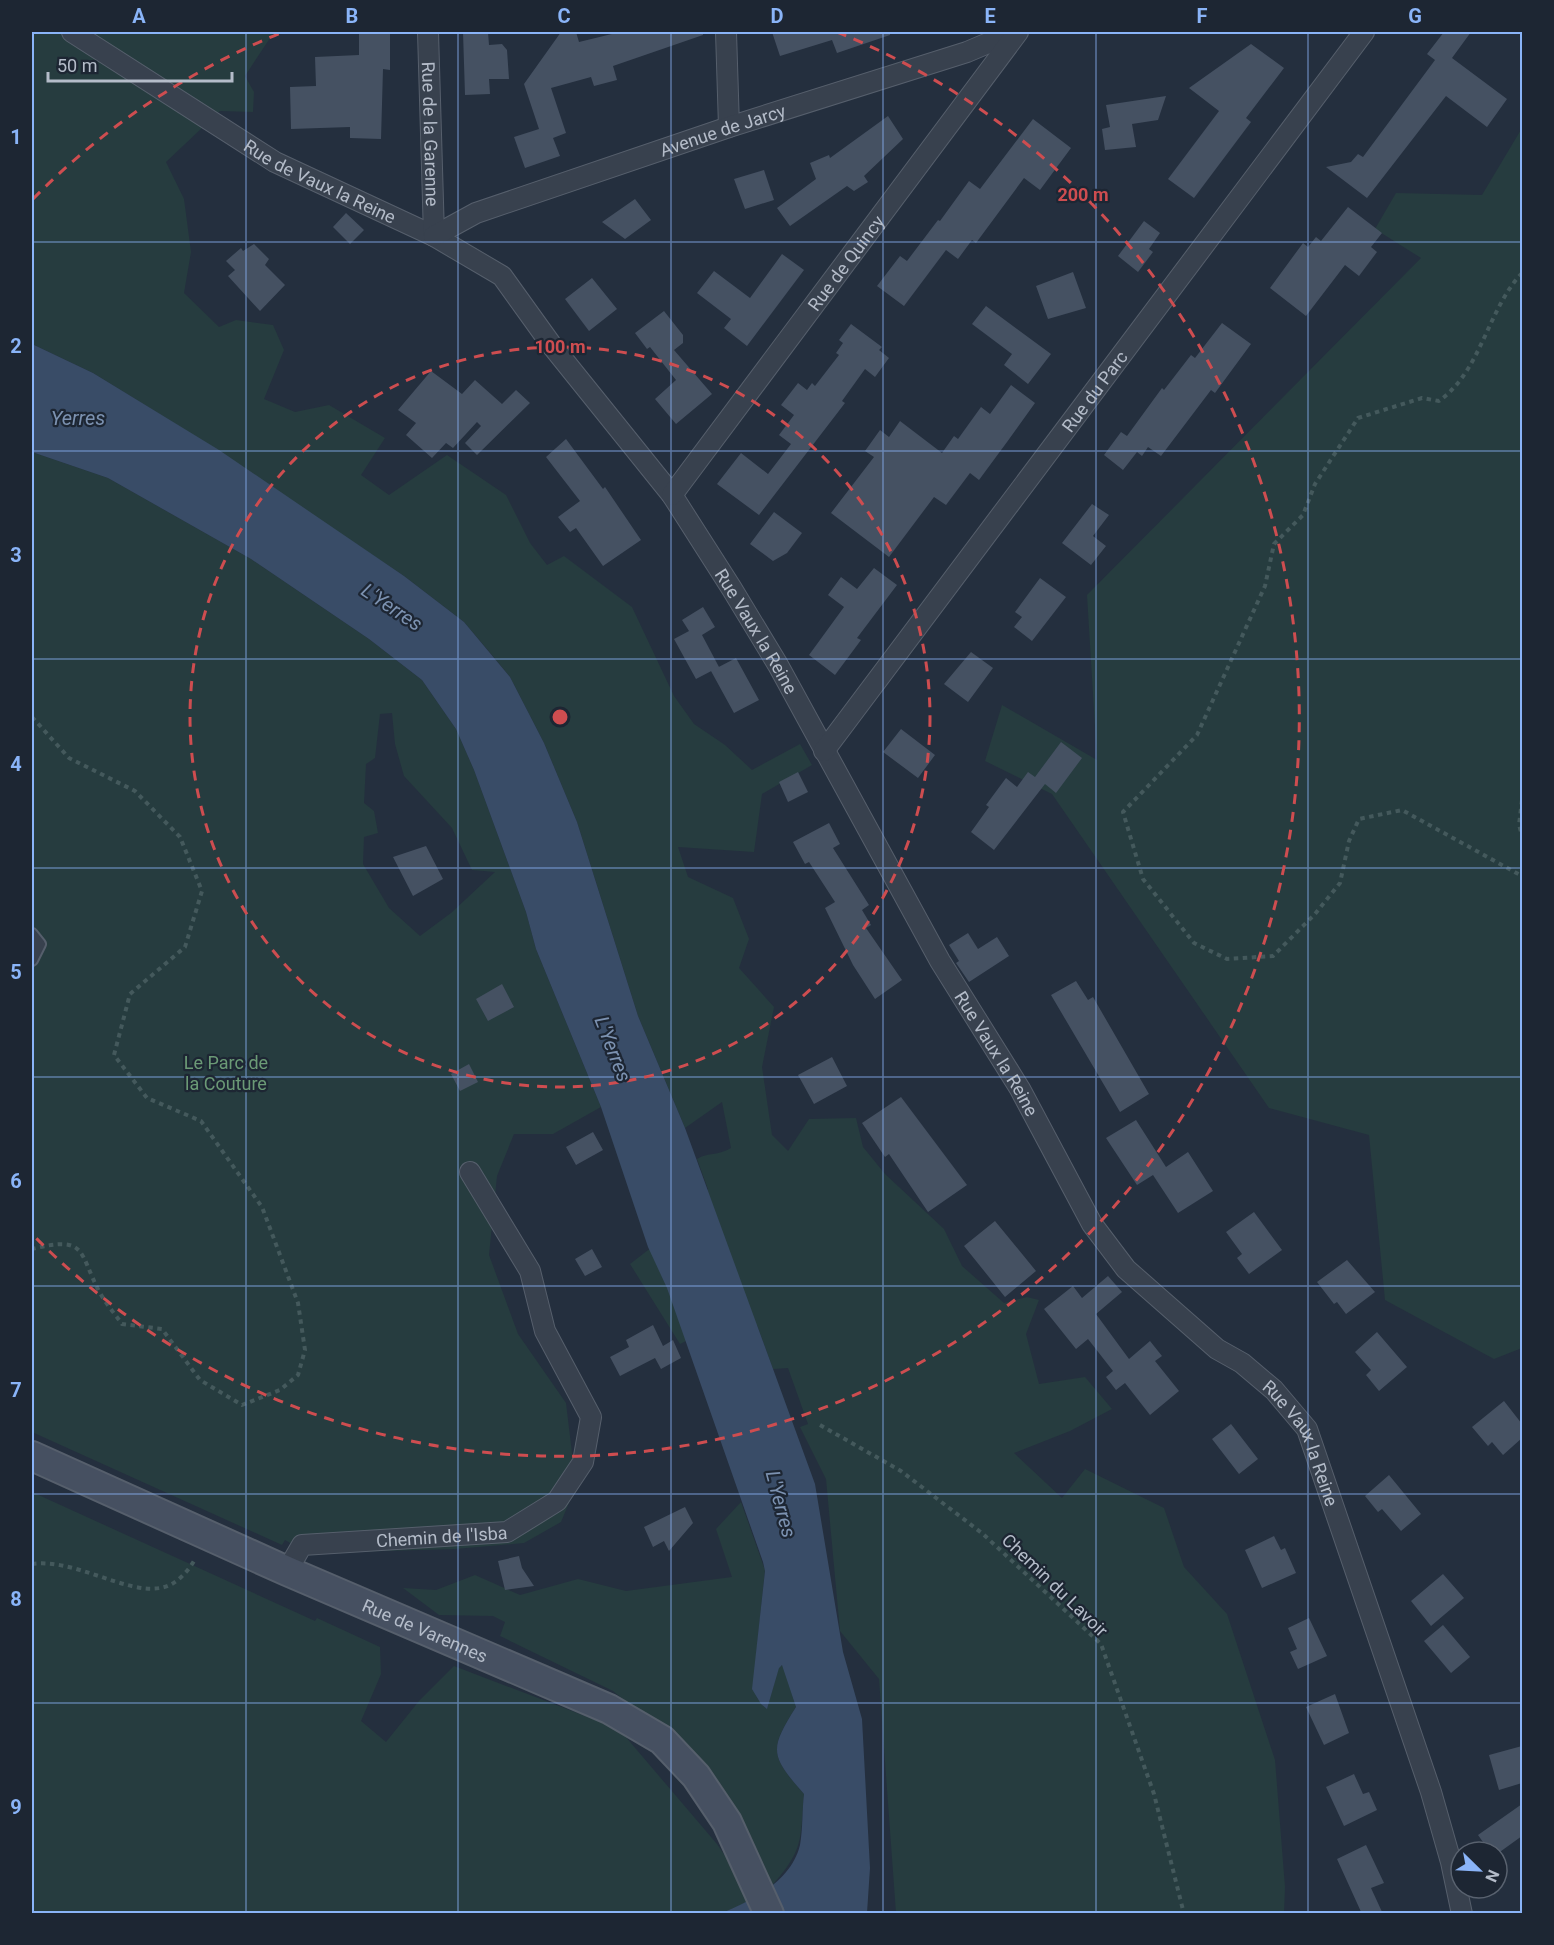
<svg xmlns="http://www.w3.org/2000/svg" width="1554" height="1945" font-family="Roboto,sans-serif">
	<rect width="100%" height="100%" fill="#242f3e"/>
	<path fill="#263c3f" fill-rule="evenodd" d="M32,32H274L245,76L254,92L253,112L220,111L166,162L184,199L191,252L184,293L219,327L236,320L273,325L284,350L264,399L295,412L329,405L385,438L361,475L389,495L447,455L506,495L530,543L547,565L564,556L632,607L674,696L694,724L725,745L752,770L800,744L812,765L762,794L754,852L678,847L688,877L733,898L749,939L739,968L774,1007L762,1067L772,1135L788,1151L809,1119L856,1118L863,1147L885,1174L944,1229L962,1266L1004,1303L1027,1297L1039,1300L1026,1334L1039,1384L1085,1377L1112,1409L1070,1431L1014,1453L1062,1498L1085,1469L1164,1508L1184,1567L1227,1614L1275,1760L1285,1887L1284,1913H896L879,1679L840,1631L826,1479L800,1427L808,1424L788,1368L773,1369L757,1325L700,1317L686,1341L680,1344L630,1264L674,1230L708,1189L697,1159C708,1152 718,1156 731,1148L722,1102L685,1128L638,1016L577,822L544,743L510,677L492,655L464,622L404,576L174,423L93,373L32,344Z
		M1522,128V1348L1494,1359L1385,1300L1369,1135L1269,1108L1052,794L985,761L1002,705L1097,760L1087,595L1421,258L1375,229L1396,193L1482,195Z
		M32,452L108,478L251,559L369,639L422,680L456,729L474,770L526,912L536,949L601,1107L553,1134H514L497,1176L489,1255L518,1334L566,1403L576,1486L561,1522L524,1543L455,1549L350,1552L344,1532L292,1544L285,1540L282,1545L32,1432ZM392,713L395,744L404,776L452,828L472,870L495,872L451,913L420,936L389,908L363,864L364,837L378,833L374,811L364,803L366,764L375,758L380,714Z
		M32,1492L315,1621L317,1618L380,1647L381,1674L361,1721L386,1742L419,1701L454,1666L619,1729L717,1844L754,1899L721,1914H32Z
		M741,1502L765,1570L756,1656L757,1698L767,1708L779,1667L783,1665L796,1707C769,1750 770,1755 804,1794C800,1843 804,1850 769,1889L770,1909L683,1748L613,1691L500,1636L505,1622L493,1616L439,1615L403,1588L436,1590L475,1575L520,1595L578,1579L626,1591L732,1577L716,1529Z"/>
	<path fill="#394c67" d="M32,344L93,373L219,450L404,576L464,622L510,677L544,743L577,822L638,1016L685,1128L815,1484L843,1652L862,1719L870,1868L867,1913H722C752,1900 791,1882 800,1845C803,1829 802,1810 804,1794C770,1755 769,1750 796,1707L782,1665L779,1668L767,1709L761,1704L752,1689L765,1571L763,1562L667,1288L648,1247L601,1107L536,949L526,912L474,770L456,729L422,680L369,639L251,559L108,478L32,452Z"/>
	<path fill="#455162" d="M359,32L390,33V70L383,69L381,139L350,138V127L291,129L290,87L316,86L315,57L359,55Z
		M463,32H488L489,45L502,44L507,50L509,79H489L490,94L465,95Z
		M561,32H576L579,42L620,32H703V35L613,66L617,80L594,86L591,77L551,88L566,133L553,138L560,156L525,168L514,137L539,129L524,84Z
		M772,32H890V35L837,53L832,40L780,56Z
		M1444,32H1471L1452,58L1507,99L1487,127L1446,96L1367,198L1326,167L1351,162L1358,154L1363,157L1435,60L1427,54Z
		M1251,44L1284,68L1246,118L1251,122L1194,198L1168,179L1219,111L1189,88Z
		M1166,96L1158,120L1132,124L1136,147L1105,150L1102,129L1110,127L1106,105Z
		M888,116L903,139L864,176L868,182L854,191L847,186L790,226L777,208L816,179L810,163L829,155L830,158Z
		M1033,119L1071,148L1040,190L1024,178L976,243L972,240L958,259L946,250L904,306L877,286L900,256L907,261L938,220L940,221L969,181L980,189Z
		M764,170L774,200L745,209L734,179Z
		M635,199L651,220L625,239L602,222Z
		M1348,207L1382,233L1371,247L1377,252L1359,276L1345,265L1306,316L1270,288L1303,243L1308,247L1316,237L1321,241Z
		M346,213L364,230L350,244L333,227Z
		M1144,221L1160,233L1149,249L1153,252L1138,272L1118,256Z
		M254,244L269,259L265,265L285,285L260,311L228,276L235,270L226,261L241,248L243,251Z
		M782,254L804,270L747,346L724,328L731,319L697,293L714,271L750,298Z
		M1073,272L1086,308L1048,319L1036,286Z
		M592,278L617,309L589,331L565,299Z
		M986,306L1051,354L1028,384L1004,365L1012,354L972,324Z
		M664,311L683,335V343L674,350L712,394L676,424L655,399L676,380L650,347L647,349L635,333Z
		M1222,323L1251,344L1215,393L1211,390L1161,456L1148,447L1142,456L1137,452L1123,470L1104,455L1121,432L1127,436L1162,388L1164,390L1191,355L1195,358Z
		M851,324L882,347L879,350L889,358L875,377L865,369L842,401L845,403L759,515L717,484L741,453L768,474L791,444L779,435L794,415L781,405L798,383L807,390L812,383L815,386L839,355L836,353L843,343L839,340Z
		M431,371L462,394L475,380L502,404L516,390L530,403L477,455L465,443L481,426L477,422L453,448L446,443L432,458L406,435L416,423L398,410Z
		M1011,385L1035,403L1007,442L979,480L970,473L946,505L934,497L889,557L831,513L874,457L865,451L880,430L889,437L900,421L942,453L954,436L958,439L981,407L990,414Z
		M566,439L603,489L605,487L641,540L603,566L576,528L570,532L558,517L580,501L546,457Z
		M1092,504L1109,515L1093,536L1106,546L1091,565L1062,543Z
		M774,512L802,533L787,553L773,561L750,544Z
		M874,568L897,585L857,638L861,640L835,675L809,655L844,607L828,595L841,577L857,589Z
		M1040,578L1066,597L1032,641L1014,627L1022,617L1015,612Z
		M703,607L715,627L702,635L719,667L696,679L674,639L689,631L682,620Z
		M971,652L993,668L968,702L944,684Z
		M736,658L759,700L734,713L711,671Z
		M901,729L935,755L918,778L883,752Z
		M1061,742L1082,758L1056,793L1045,784L994,850L971,832L989,807L986,805L1006,778L1017,787L1028,772L1035,777Z
		M798,772L808,792L788,802L779,782Z
		M829,823L840,844L833,848L869,905L862,910L871,925L866,928L902,980L875,999L853,965L825,908L835,902L809,862L805,864L793,842Z
		M426,846L443,879L413,896L393,857Z
		M968,933L978,949L997,937L1009,956L969,982L956,963L959,961L949,945Z
		M1076,981L1088,1000L1093,997L1149,1094L1120,1112L1051,995Z
		M502,984L514,1007L488,1021L476,999Z
		M832,1057L847,1086L814,1104L798,1075Z
		M469,1064L478,1082L460,1091L451,1074Z
		M901,1097L967,1185L928,1212L889,1154L885,1157L862,1123Z
		M1136,1120L1166,1167L1188,1152L1213,1191L1178,1213L1153,1175L1137,1185L1106,1138Z
		M593,1132L603,1150L576,1165L566,1147Z
		M1254,1212L1282,1250L1249,1274L1237,1258L1242,1254L1226,1232Z
		M995,1221L1036,1271L1005,1297L964,1246Z
		M592,1249L602,1267L585,1276L575,1259Z
		M1347,1260L1375,1292L1346,1314L1337,1302L1334,1304L1317,1282Z
		M1108,1276L1122,1292L1096,1314L1129,1359L1150,1341L1162,1356L1155,1361L1179,1391L1150,1415L1125,1383L1116,1390L1106,1377L1113,1371L1088,1339L1076,1349L1044,1309L1073,1286L1082,1298Z
		M653,1325L663,1346L673,1340L681,1358L661,1369L655,1358L620,1376L610,1357L629,1347L626,1340Z
		M1377,1332L1407,1367L1379,1391L1366,1375L1371,1370L1355,1352Z
		M1504,1401L1522,1424V1438L1503,1455L1492,1442L1488,1446L1472,1427Z
		M1231,1424L1258,1459L1239,1474L1212,1439Z
		M1389,1475L1421,1514L1401,1531L1382,1509L1378,1512L1365,1496Z
		M685,1507L693,1523L669,1551L664,1541L653,1547L644,1527Z
		M1274,1536L1281,1550L1285,1548L1296,1573L1262,1588L1245,1550Z
		M519,1556L522,1568L534,1586L505,1590L498,1561Z
		M1443,1574L1464,1598L1431,1626L1411,1601Z
		M1309,1618L1327,1656L1298,1669L1290,1652L1297,1649L1288,1628Z
		M1443,1625L1470,1657L1451,1673L1424,1641Z
		M1335,1694L1349,1733L1324,1745L1306,1707Z
		M1522,1746V1783L1499,1790L1489,1755Z
		M1354,1774L1363,1794L1369,1792L1377,1810L1344,1826L1326,1787Z
		M1522,1804V1836L1497,1854L1490,1852L1478,1835Z
		M1366,1845L1384,1883L1371,1888L1383,1914H1362L1337,1859Z"/>
	<g fill="none" stroke-linecap="round" stroke-linejoin="round">
		<defs>
			<path id="lane" d="M32,934L40,944L32,960"/>
			<g id="street">
				<path id="s1" d="M72,32L275,162L434,236L502,276L553,347L672,495L732,589L778,665L940,961L1020,1089L1092,1224L1126,1269L1217,1349L1242,1363L1274,1390L1307,1429L1431,1792L1451,1862L1462,1914"/>
				<path id="s2" d="M428,32L434,236"/>
				<path d="M726,32L729,127"/>
				<path id="s3" d="M434,236L476,213L729,127L967,52L1014,32"/>
				<path id="s4" d="M672,495L1018,32"/>
				<path id="s5" d="M824,751L1364,32"/>
				<path id="s6" d="M287,1571L302,1545L507,1532L557,1501L583,1462L591,1417L545,1331L530,1271L470,1172"/>
			</g>
			<g id="secondary">
				<path id="s7" d="M32,1456L287,1571L609,1709L662,1740L696,1776L727,1822L769,1914"/>
			</g>
		</defs>
		<use href="#lane" stroke="#565f6c" stroke-width="14"/>
		<use href="#street" stroke="#565f6c" stroke-width="22"/>
		<use href="#secondary" stroke="#565f6c" stroke-width="32"/>
		<path stroke="#44595c" stroke-width="4" stroke-dasharray="4.5 4.5" stroke-linecap="butt" d="M1522,273C1487,310 1482,370 1439,401L1422,398L1358,418L1315,484L1303,515L1274,544L1265,586L1197,735L1123,812L1143,879L1194,943L1227,959L1273,956L1315,914L1340,883L1349,841L1359,819L1402,810L1522,876
			M32,717L69,758L135,791L180,837L202,891L185,947L130,994L114,1055L147,1098L201,1121L262,1207L298,1303L305,1350L298,1375L280,1390L242,1405L200,1380L162,1329L122,1324C115,1314 106,1304 100,1293C78,1252 88,1235 32,1249
			M1522,800L1519,825L1522,835
			M820,1425L901,1471L983,1534L1101,1644L1154,1794L1184,1914
			M32,1564C74,1558 125,1594 160,1588C175,1586 188,1572 195,1559"/>
		<use href="#lane" stroke="#38414e" stroke-width="10"/>
		<use href="#street" stroke="#38414e" stroke-width="20"/>
		<use href="#secondary" stroke="#465061" stroke-width="28"/>
	</g>
	<path fill="none" stroke="#8ab4f8" stroke-width="1.5" stroke-opacity="0.55" d="M246,32V1914M458,32V1914M671,32V1914M883,32V1914M1096,32V1914M1308,32V1914M32,242H1522M32,451H1522M32,659H1522M32,868H1522M32,1077H1522M32,1286H1522M32,1494H1522M32,1703H1522"/>
	<g fill="none" stroke="#ce4d50" stroke-width="3" stroke-dasharray="10 8">
		<circle cx="560" cy="717" r="370"/>
		<path d="M33 199A739 739 0 0 1 283 32M837 32A739 739 0 1 1 33 1235"/>
	</g>
	<g text-anchor="middle" dominant-baseline="central" stroke-width="4.5" stroke-linejoin="round" paint-order="stroke">
		<g font-size="18" fill="#b4bcc9" stroke="#1d2633">
			<text stroke="none"><textPath href="#s3" startOffset="308">Avenue de Jarcy</textPath></text>
			<text stroke="none"><textPath href="#s2" startOffset="102">Rue de la Garenne</textPath></text>
			<text stroke="none"><textPath href="#s1" startOffset="290">Rue de Vaux la Reine</textPath></text>
			<text stroke="none"><textPath href="#s4" startOffset="290">Rue de Quincy</textPath></text>
			<text stroke="none"><textPath href="#s5" startOffset="450">Rue du Parc</textPath></text>
			<text stroke="none"><textPath href="#s1" startOffset="933">Rue Vaux la Reine</textPath></text>
			<text stroke="none"><textPath href="#s1" startOffset="1419">Rue Vaux la Reine</textPath></text>
			<text stroke="none"><textPath href="#s1" startOffset="1923">Rue Vaux la Reine</textPath></text>
			<text stroke="none"><textPath href="#s6" startOffset="170">Chemin de l'Isba</textPath></text>
			<text transform="translate(1055 1585) rotate(44)">Chemin du Lavoir</text>
			<text stroke="none"><textPath href="#s7" startOffset="430">Rue de Varennes</textPath></text>
		</g>
		<g font-size="18" fill="#6b9a76" stroke="#1d2633">
			<text x="226" y="1062">Le Parc de<tspan x="226" dy="21">la Couture</tspan></text>
		</g>
		<g font-size="20" font-style="italic" fill="#7c92b1" stroke="#1d2633">
			<text x="78" y="418">Yerres</text>
			<text transform="translate(392 607) rotate(34)">L'Yerres</text>
			<text transform="translate(613 1049) rotate(69)">L'Yerres</text>
			<text transform="translate(781 1504) rotate(75)">L'Yerres</text>
		</g>
	</g>
	<circle cx="560" cy="717" r="9" fill="#ce4d50" stroke="#1d2633" stroke-width="3"/>
	<g font-size="18" text-anchor="middle" font-weight="bold" fill="#ce4d50" stroke="#1d2633" stroke-width="4.5" stroke-linejoin="round" paint-order="stroke">
		<text x="1083" y="201">200 m</text>
		<text x="560" y="353">100 m</text>
	</g>
	<rect width="1554" height="1945" fill="none" stroke="#1d2633" stroke-width="66"/>
	<g transform="translate(1479 1870) rotate(114)"><circle r="28" fill="#1d2633" stroke="#59626f" stroke-width="1.5"/>
	<path d="M0-4.5L10 22L0 15L-10 22Z" fill="#8ab4f8"/>
	<text y="-9" font-size="16" font-weight="bold" text-anchor="middle" fill="#b4bcc9">N</text>
	</g>
	<path d="M48 72v9h184v-9" fill="none" stroke="#b4bcc9" stroke-width="3"/>
	<text x="57" y="72" font-size="18" fill="#b4bcc9" stroke="#1d2633" stroke-width="4.5" paint-order="stroke">50 m</text>
	<rect x="33" y="33" width="1488" height="1879" fill="none" stroke="#8ab4f8" stroke-width="2"/>
	<g font-size="20" text-anchor="middle" font-weight="bold" fill="#8ab4f8">
		<text x="139" y="23">A</text>
		<text x="352" y="23">B</text>
		<text x="564" y="23">C</text>
		<text x="777" y="23">D</text>
		<text x="990" y="23">E</text>
		<text x="1202" y="23">F</text>
		<text x="1415" y="23">G</text>
		<text x="16" y="144">1</text>
		<text x="16" y="353">2</text>
		<text x="16" y="562">3</text>
		<text x="16" y="771">4</text>
		<text x="16" y="979">5</text>
		<text x="16" y="1188">6</text>
		<text x="16" y="1397">7</text>
		<text x="16" y="1606">8</text>
		<text x="16" y="1814">9</text>
	</g>
</svg>
